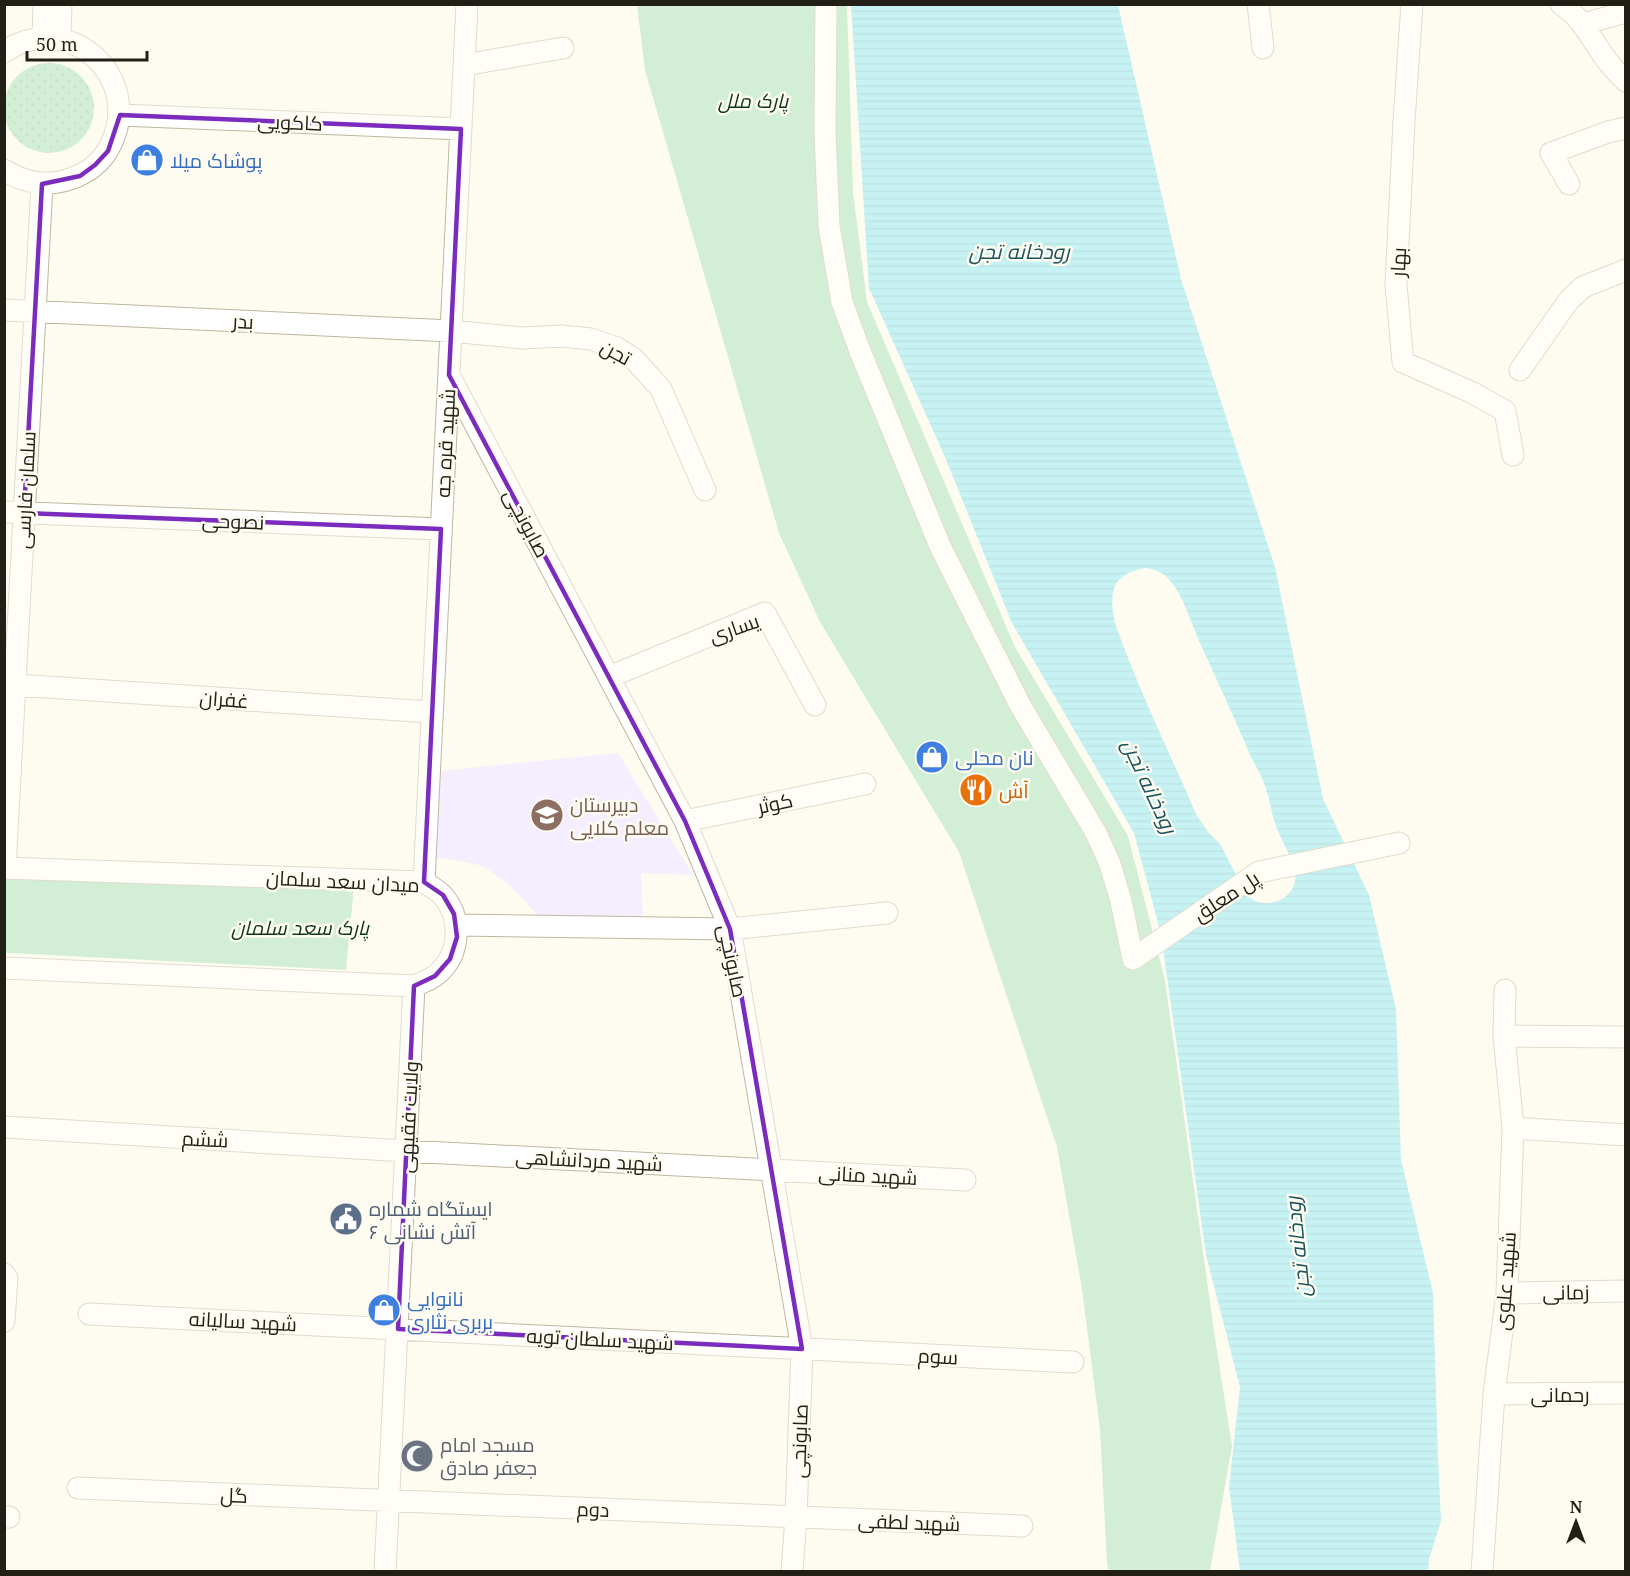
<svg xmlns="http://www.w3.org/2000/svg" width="1630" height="1576" font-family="'Noto Serif',Cairo,serif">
	<defs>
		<pattern id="grass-dots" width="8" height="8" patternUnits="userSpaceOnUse" patternTransform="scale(1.5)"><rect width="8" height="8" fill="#9de1b3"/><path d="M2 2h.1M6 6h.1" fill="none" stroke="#87c199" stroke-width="1.8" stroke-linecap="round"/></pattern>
		<pattern id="water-rules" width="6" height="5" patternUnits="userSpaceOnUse" patternTransform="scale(1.5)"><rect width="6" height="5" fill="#84e7f7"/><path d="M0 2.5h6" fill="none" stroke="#72c6d3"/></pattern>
	</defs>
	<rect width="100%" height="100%" fill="#fefbf1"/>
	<path fill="#f4eeff" d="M618,753L693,875L641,873L643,919L539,917L511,886L483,866L456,860L436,858L440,771Z"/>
	<path fill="url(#grass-dots)" d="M4 108a45 45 0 1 1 90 0a45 45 0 1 1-90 0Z"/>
	<path fill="#9de1b3" d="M637,5H847L853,192L867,302L1015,647L1128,836L1165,980L1216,1345L1232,1446L1210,1571H1109L1107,1563L1100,1429L1082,1289L1057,1147L959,852L820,622L779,533L645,70Z
		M4,878L354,887L346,970L9,953L5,952Z"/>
	<path fill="url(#water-rules)" fill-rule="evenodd" d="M851,5H1118L1181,279L1275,567L1323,799L1369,895L1396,1009L1401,1160L1433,1293L1438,1458L1441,1521L1429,1559L1428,1571H1240L1229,1487L1240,1387L1206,1255L1161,934L1134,833L1012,623L945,457L869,288ZM1145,568C1157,569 1165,574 1172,583C1186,601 1191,625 1201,645C1218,682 1235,720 1251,757C1256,767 1262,776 1265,786C1270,799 1271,813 1276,826C1281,841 1292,855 1295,872C1300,899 1263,914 1246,894L1220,844L1208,832L1197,816C1170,753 1139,691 1116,626C1113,616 1110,597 1115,586C1121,574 1134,570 1145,568Z"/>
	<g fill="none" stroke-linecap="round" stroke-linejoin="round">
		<defs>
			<path id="minor" d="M826,4L825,133L829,226L842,302L860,351L940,546L1020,705L1096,833L1110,864L1121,901L1133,959L1259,872L1399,843
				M1258,4L1263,48
				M1412,4L1404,121L1396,285L1403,362L1473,393L1505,411L1513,455
				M1561,4C1585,20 1592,42 1609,63C1614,70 1620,75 1626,81
				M1583,24L1626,12
				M43,38L44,4
				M60,40L61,4
				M4,52C67,8 144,76 111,144C103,161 88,173 70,179C48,187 24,183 4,170
				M464,65L563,48
				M120,115L461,129
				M1569,184L1551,153L1608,132L1626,128
				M4,310L451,331L522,338L562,336L591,339L617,348L634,359L661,389L705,490
				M1520,370L1569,300L1583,287L1626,270
				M449,375L685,821L730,929L802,1349L796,1517L792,1572
				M4,512L441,529
				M609,677L765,613L815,705
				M15,685L432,712
				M685,821L865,784
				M4,868L424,882C430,886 438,890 443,896C463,919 460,956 436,975C430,980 421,983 414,986L4,968
				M5,868L42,184
				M424,882L467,4
				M456,925L730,929L887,913
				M1504,1036L1626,1037
				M4,1127L406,1151L965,1180
				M1513,1128L1626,1135
				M4,1274L7,1278L4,1321
				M1507,1293L1626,1291
				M89,1314L1073,1362
				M1494,1394L1626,1393
				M78,1488L1022,1526
				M4,1517H9
				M385,1572L414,986
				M1482,1572L1494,1394L1507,1293L1513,1128L1504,1036L1505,990"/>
		</defs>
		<use href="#minor" stroke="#beb79f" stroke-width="23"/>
		<use href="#minor" stroke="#fff" stroke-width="21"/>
	</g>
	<path d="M0 0H1630V1576H0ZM120,115L461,129L449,375L685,821L730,929L802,1349L398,1329L414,986L435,976L450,959L457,937L454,914L443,895L424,882L441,529L24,513L42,184L80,176L95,165L108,151Z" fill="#fefbf1" fill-opacity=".55" fill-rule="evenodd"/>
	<path fill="none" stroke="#7b2cbf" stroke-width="4.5" stroke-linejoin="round" d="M120,115L461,129L449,375L685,821L730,929L802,1349L398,1329L414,986L435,976L450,959L457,937L454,914L443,895L424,882L441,529L24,513L42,184L80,176L95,165L108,151Z"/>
	<defs>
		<symbol id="shop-disc" viewBox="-11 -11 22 22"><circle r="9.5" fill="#3f7fe0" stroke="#fefbf1"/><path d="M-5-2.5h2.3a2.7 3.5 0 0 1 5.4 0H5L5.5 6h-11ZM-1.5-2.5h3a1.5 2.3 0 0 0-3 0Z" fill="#fff"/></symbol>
		<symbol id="restaurant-disc" viewBox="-11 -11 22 22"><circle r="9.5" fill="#e8710a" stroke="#fefbf1"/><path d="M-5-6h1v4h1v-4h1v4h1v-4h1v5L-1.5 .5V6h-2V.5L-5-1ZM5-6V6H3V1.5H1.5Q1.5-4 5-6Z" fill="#fff"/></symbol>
		<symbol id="school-disc" viewBox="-11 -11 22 22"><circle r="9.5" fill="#8d6e63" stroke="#fefbf1"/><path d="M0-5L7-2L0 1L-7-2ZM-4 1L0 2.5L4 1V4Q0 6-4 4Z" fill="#fff"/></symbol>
		<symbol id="civic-disc" viewBox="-11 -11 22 22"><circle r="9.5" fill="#5c6f8a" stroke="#fefbf1"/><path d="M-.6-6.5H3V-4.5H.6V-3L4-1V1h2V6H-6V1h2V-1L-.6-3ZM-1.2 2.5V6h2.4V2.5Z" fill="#fff"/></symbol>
		<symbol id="mosque-disc" viewBox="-11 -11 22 22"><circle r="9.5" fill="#6b7280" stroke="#fefbf1"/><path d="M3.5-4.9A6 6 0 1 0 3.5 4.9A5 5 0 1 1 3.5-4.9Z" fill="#fff"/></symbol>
	</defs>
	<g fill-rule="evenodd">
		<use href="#shop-disc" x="128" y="141" width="38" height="38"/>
		<use href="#shop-disc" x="913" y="738" width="38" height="38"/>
		<use href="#restaurant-disc" x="957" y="771" width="38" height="38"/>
		<use href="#school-disc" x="528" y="796" width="38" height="38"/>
		<use href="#civic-disc" x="327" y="1200" width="38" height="38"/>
		<use href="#shop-disc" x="365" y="1291" width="38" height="38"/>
		<use href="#mosque-disc" x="398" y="1437" width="38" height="38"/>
	</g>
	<g text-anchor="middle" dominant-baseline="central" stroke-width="5" stroke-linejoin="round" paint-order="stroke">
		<g font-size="20" font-style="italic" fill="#0d341d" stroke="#fefbf1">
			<text x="753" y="100">پارک ملل</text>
			<text x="300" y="927">پارک سعد سلمان</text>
		</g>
		<g font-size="20" fill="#211f16" stroke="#fefbf1">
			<text transform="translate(290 122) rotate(2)">کاکویی</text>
			<text transform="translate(1398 262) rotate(-87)">بهار</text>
			<text transform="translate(243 321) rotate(3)">بدر</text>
			<text transform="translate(616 352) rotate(28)">تجن</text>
			<text transform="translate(445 443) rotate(-87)">شهید قره جه</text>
			<text transform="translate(25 490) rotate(-87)">سلمان فارسی</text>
			<text transform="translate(233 521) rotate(2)">نصوحی</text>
			<text transform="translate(527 523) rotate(62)">صابونچی</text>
			<text transform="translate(734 628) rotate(-19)">یساری</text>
			<text transform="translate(224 699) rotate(4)">غفران</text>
			<text transform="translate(775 803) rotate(-12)">کوثر</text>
			<text transform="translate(343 881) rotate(3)">میدان سعد سلمان</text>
			<text transform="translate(1226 896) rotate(-33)">پل معلق</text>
			<text transform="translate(733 961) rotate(78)">صابونچی</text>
			<text transform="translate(408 1117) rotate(-87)">ولایت فقیهی</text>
			<text transform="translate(205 1139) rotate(3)">ششم</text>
			<text transform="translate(589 1160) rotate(3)">شهید مردانشاهی</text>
			<text transform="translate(868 1175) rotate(3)">شهید منانی</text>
			<text transform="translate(1505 1281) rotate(-86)">شهید علوی</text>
			<text transform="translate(1566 1292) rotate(-1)">زمانی</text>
			<text transform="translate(243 1321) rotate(3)">شهید سالیانه</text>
			<text transform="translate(600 1339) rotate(3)">شهید سلطان تویه</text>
			<text transform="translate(938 1356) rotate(3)">سوم</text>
			<text x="1560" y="1394">رحمانی</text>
			<text transform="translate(799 1441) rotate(-88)">صابونچی</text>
			<text transform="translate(234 1495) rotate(2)">گل</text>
			<text transform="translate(593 1509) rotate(2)">دوم</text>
			<text transform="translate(909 1522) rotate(2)">شهید لطفی</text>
		</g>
		<g font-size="20" fill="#366cbe" stroke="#fefbf1" text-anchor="start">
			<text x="170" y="160">پوشاک میلا</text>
			<text x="955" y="757">نان محلی</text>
			<text x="407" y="1298">نانوایی<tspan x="407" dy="23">بربری نثاری</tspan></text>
		</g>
		<g font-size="20" fill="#c56008" stroke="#fefbf1" text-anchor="start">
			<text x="999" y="790">آش</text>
		</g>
		<g font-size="20" fill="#785e54" stroke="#fefbf1" text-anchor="start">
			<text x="570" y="804">دبیرستان<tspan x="570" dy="23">معلم کلایی</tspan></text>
		</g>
		<g font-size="20" fill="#4e5e75" stroke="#fefbf1" text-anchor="start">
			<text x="369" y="1208">ایستگاه شماره<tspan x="369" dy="23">۶ آتش نشانی</tspan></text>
		</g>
		<g font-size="20" fill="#5b616d" stroke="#fefbf1" text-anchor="start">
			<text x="440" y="1444">مسجد امام<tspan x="440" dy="23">جعفر صادق</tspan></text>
		</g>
		<g font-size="21" font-style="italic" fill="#1a545c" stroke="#fefbf1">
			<text x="1019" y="251">رودخانه تجن</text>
			<text transform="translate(1150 786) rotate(65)">رودخانه تجن</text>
			<text transform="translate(1297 1247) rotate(-96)">رودخانه تجن</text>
		</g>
	</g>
	<rect width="1630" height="1576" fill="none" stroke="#211f16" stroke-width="12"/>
	<g transform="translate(1576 1522)" stroke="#fefbf1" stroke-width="4.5" paint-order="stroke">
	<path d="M0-4.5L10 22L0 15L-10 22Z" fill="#211f16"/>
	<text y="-9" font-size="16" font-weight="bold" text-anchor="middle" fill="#211f16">N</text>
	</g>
	<path d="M27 51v9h120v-9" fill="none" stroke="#211f16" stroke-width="3"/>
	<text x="36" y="51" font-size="18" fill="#211f16" stroke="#fefbf1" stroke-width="4.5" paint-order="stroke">50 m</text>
</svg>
